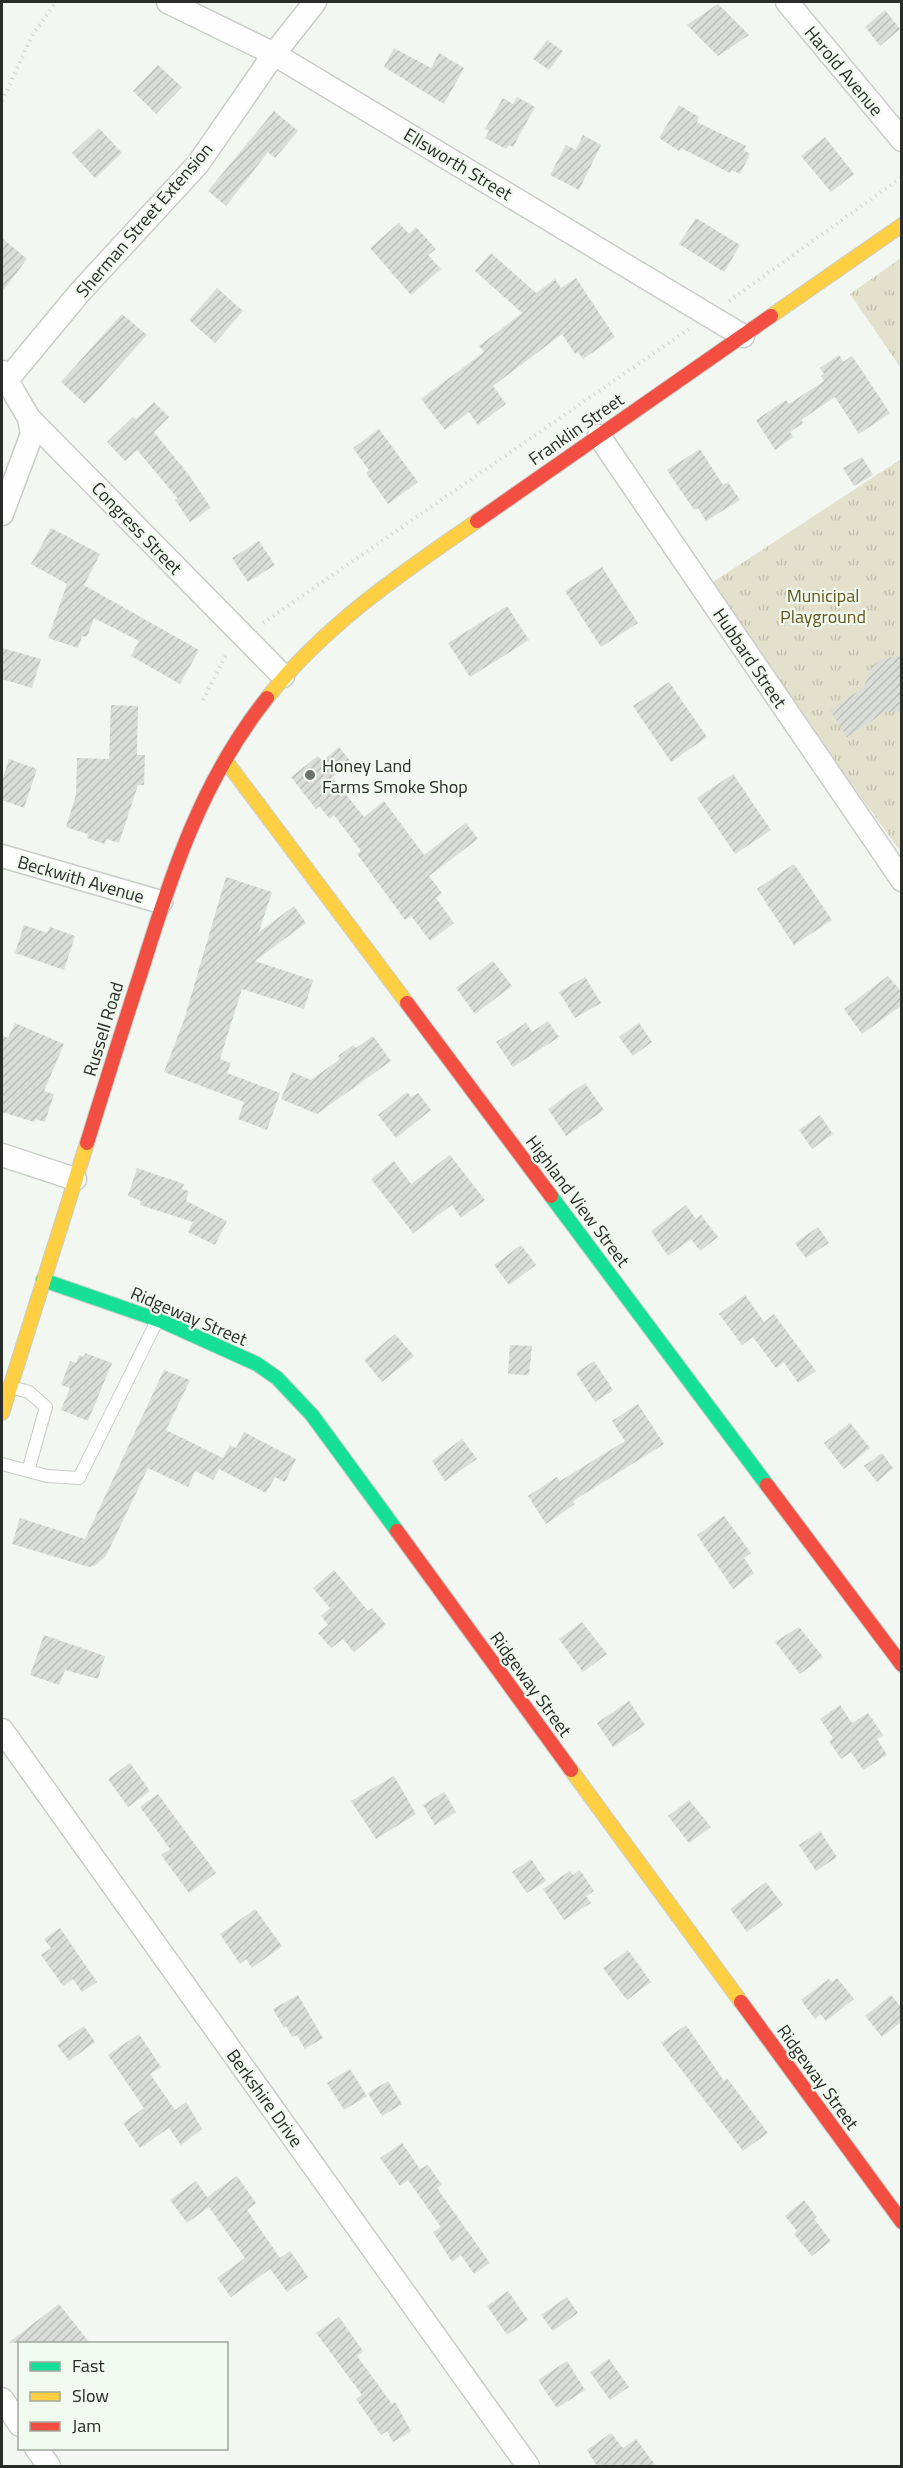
<svg xmlns="http://www.w3.org/2000/svg" width="903" height="2468" font-family="'Titillium Web',sans-serif">
	<defs>
		<pattern id="park-tufts" width="24" height="20" patternUnits="userSpaceOnUse" patternTransform="scale(1.5)"><rect width="24" height="20" fill="#e3e0cc"/><path d="M3 7l-1-3M5 7V3M7 7l1-3M15 17l-1-3M17 17v-4M19 17l1-3" fill="none" stroke="#c3c0af"/></pattern>
		<pattern id="building-hatch" width="6" height="6" patternUnits="userSpaceOnUse" patternTransform="scale(1.5)"><rect width="6" height="6" fill="#daddd8"/><path d="M-1 1l2-2M0 6l6-6M5 7l2-2" fill="none" stroke="#bbbeb9"/></pattern>
	</defs>
	<rect width="100%" height="100%" fill="#f2f7f2"/>
	<path fill="url(#park-tufts)" d="M901,258V368L850,294Z
		M901,459V852L794,705L713,582Z"/>
	<path fill="url(#building-hatch)" d="M718,4L749,35L718,56L687,25Z
		M885,10L900,29L880,46L865,27Z
		M547,40L563,51L549,70L533,59Z
		M394,48L431,68L439,53L464,68L444,104L384,67Z
		M158,65L182,87L156,114L133,91Z
		M517,97L535,107L513,147L509,145L506,149L485,138L489,131L485,129L503,98L513,104Z
		M679,105L699,117L697,122L746,146L744,150L750,154L740,174L732,170L730,173L681,148L679,151L659,138Z
		M274,111L298,131L275,158L268,152L226,206L208,191Z
		M99,128L122,153L95,178L72,153Z
		M583,135L601,145L579,190L550,175L566,145L576,150Z
		M825,137L854,174L831,192L801,156Z
		M696,218L740,245L724,272L679,244Z
		M399,223L409,234L416,227L436,249L428,255L441,269L411,295L370,248Z
		M2,238L27,259L2,292Z
		M491,253L536,293L555,279L561,288L576,278L615,337L583,359L578,352L575,354L562,334L493,386L506,404L478,425L469,412L445,430L421,399L484,352L479,346L522,313L475,271Z
		M217,288L243,311L215,343L189,320Z
		M122,314L147,335L85,404L61,382Z
		M839,355L843,362L852,356L890,413L859,434L835,397L801,420L803,423L790,432L793,437L775,450L756,420L786,400L789,404L824,381L821,376L824,374L820,368Z
		M154,402L169,417L154,432L189,475L211,508L190,522L175,500L178,499L137,450L125,461L107,442L133,417L136,419Z
		M379,429L418,482L388,504L366,473L369,470L353,448Z
		M700,449L723,485L728,482L740,500L706,521L698,508L694,510L667,470Z
		M862,457L873,475L854,486L843,468Z
		M51,528L100,554L84,585L199,650L180,684L131,656L139,641L94,618L87,637L82,636L78,648L48,638L67,584L31,564Z
		M259,541L275,565L248,582L232,558Z
		M602,567L638,623L601,647L565,591Z
		M507,606L529,640L470,677L448,643Z
		M2,648L41,659L32,688L2,679Z
		M902,656V711L885,712L847,737L830,710L863,688L872,666L884,658Z
		M669,682L707,737L671,762L633,706Z
		M111,705L138,706L137,755H145L144,785H138L119,843L106,839L105,844L87,838L88,834L66,827L76,795L77,758L109,759Z
		M339,747L351,762L332,777L364,817L384,801L424,855L466,823L478,839L429,876L442,893L436,898L454,923L430,941L411,916L405,920L357,854L361,851L334,815L330,819L319,806L316,809L291,777L318,756L322,761Z
		M9,759L37,769L24,808L2,800V782Z
		M733,774L771,830L735,854L697,798Z
		M794,864L832,920L794,945L757,889Z
		M226,877L272,892L259,932L294,906L306,923L255,961L313,980L304,1009L242,989L220,1059L231,1063L227,1073L280,1093L267,1130L238,1119L244,1102L164,1072L184,1020Z
		M24,925L47,933L50,927L75,936L64,970L15,953Z
		M493,961L512,986L475,1014L456,988Z
		M888,976L902,993V1005L862,1034L844,1009Z
		M585,977L601,1003L575,1018L559,992Z
		M548,1021L559,1037L513,1067L496,1042L526,1023L532,1032Z
		M15,1023L64,1044L44,1091L54,1094L45,1122L35,1119L34,1122L2,1112V1035L8,1038Z
		M639,1023L652,1042L633,1056L619,1037Z
		M373,1036L391,1061L317,1114L281,1099L292,1072L311,1080L340,1059L338,1056L353,1045L356,1048Z
		M585,1083L604,1110L566,1136L548,1109Z
		M407,1092L411,1097L418,1093L431,1110L396,1138L378,1115Z
		M820,1115L833,1134L812,1149L799,1130Z
		M450,1155L485,1200L461,1218L452,1205L413,1233L371,1179L394,1161L411,1184Z
		M137,1168L184,1184L182,1189L189,1191L186,1201L227,1221L215,1245L188,1232L193,1222L140,1205L141,1201L128,1196Z
		M686,1205L696,1219L701,1215L718,1237L700,1251L691,1239L668,1256L651,1231Z
		M818,1227L829,1243L806,1258L795,1243Z
		M521,1245L536,1265L509,1285L494,1265Z
		M745,1295L764,1322L774,1314L816,1371L798,1383L784,1362L776,1368L753,1337L742,1345L719,1314Z
		M395,1334L414,1356L382,1382L364,1360Z
		M510,1345L532,1346L529,1375L508,1374Z
		M85,1353L112,1363L88,1421L61,1410L70,1388L61,1385L70,1361L76,1363L79,1355L84,1357Z
		M594,1361L613,1390L595,1402L576,1373Z
		M164,1370L190,1380L166,1430L223,1458L230,1445L236,1448L244,1432L296,1459L285,1482L275,1477L266,1493L219,1469L213,1480L195,1471L188,1487L148,1468L106,1556L96,1565L89,1567L12,1544L20,1518L85,1539Z
		M638,1404L664,1444L573,1501L575,1504L546,1524L528,1496L557,1477L560,1481L625,1441L612,1421Z
		M850,1423L870,1448L844,1469L824,1443Z
		M462,1439L477,1459L445,1481L432,1461Z
		M882,1453L893,1468L877,1482L864,1466Z
		M724,1516L751,1553L744,1558L754,1573L733,1589L697,1535Z
		M334,1570L368,1611L372,1608L386,1625L354,1652L343,1639L331,1648L318,1633L328,1625L321,1616L330,1608L313,1588Z
		M582,1622L607,1654L583,1672L559,1639Z
		M799,1627L823,1657L800,1674L775,1642Z
		M44,1635L105,1656L98,1679L65,1670L59,1685L30,1675Z
		M629,1701L645,1725L613,1747L597,1723Z
		M840,1705L852,1723L868,1713L883,1735L877,1739L887,1755L863,1770L851,1752L841,1759L829,1741L833,1738L820,1719Z
		M130,1763L150,1791L128,1807L108,1779Z
		M394,1776L416,1814L376,1839L351,1801Z
		M444,1792L456,1812L435,1825L423,1805Z
		M158,1794L216,1873L189,1893L161,1855L170,1849L140,1807Z
		M689,1800L711,1827L689,1843L668,1816Z
		M820,1831L837,1857L816,1871L799,1845Z
		M531,1859L546,1881L527,1893L512,1872Z
		M580,1870L594,1891L586,1896L591,1903L564,1920L543,1889L570,1871L573,1875Z
		M766,1882L783,1905L747,1932L730,1909Z
		M255,1909L282,1946L252,1968L246,1959L240,1964L220,1934Z
		M60,1928L97,1982L82,1992L73,1979L63,1986L41,1955L51,1948L44,1939Z
		M628,1950L651,1982L627,2000L603,1968Z
		M837,1978L854,1999L826,2021L820,2014L815,2019L801,2000L829,1979L832,1982Z
		M298,1995L323,2038L305,2049L297,2035L292,2037L286,2026L284,2028L273,2009Z
		M891,1995L902,2008V2021L882,2037L865,2016Z
		M686,2025L724,2081L727,2078L768,2133L743,2151L661,2043Z
		M84,2026L95,2042L69,2061L57,2045Z
		M139,2034L161,2067L150,2074L175,2110L186,2102L202,2129L181,2145L169,2128L140,2148L123,2123L144,2108L108,2055Z
		M350,2069L367,2096L344,2110L327,2083Z
		M388,2081L402,2104L382,2116L368,2093Z
		M402,2143L420,2169L428,2165L442,2185L437,2188L490,2263L474,2274L461,2255L452,2262L433,2232L441,2227L408,2180L400,2186L380,2158Z
		M237,2176L256,2203L247,2210L280,2258L290,2251L308,2277L287,2292L270,2269L231,2297L217,2278L245,2258L209,2207L187,2223L170,2200L196,2181L207,2197Z
		M804,2200L817,2217L814,2219L831,2241L812,2256L794,2234L797,2231L785,2216Z
		M508,2291L528,2320L507,2335L487,2306Z
		M567,2297L578,2313L553,2331L541,2315Z
		M59,2304L90,2343H8Z
		M339,2317L363,2351L357,2356L392,2404L395,2402L411,2431L393,2442L387,2431L381,2435L356,2399L362,2395L316,2333Z
		M609,2359L629,2387L610,2400L590,2372Z
		M567,2361L585,2390L557,2408L538,2380Z
		M611,2433L623,2448L636,2439L656,2466H597L587,2450Z"/>
	<g fill="none" stroke-linecap="round" stroke-linejoin="round">
		<defs>
			<path id="lane" d="M11,1387L29,1392L46,1407L28,1471
				M2,1464L47,1476L79,1478L157,1321"/>
			<path id="street" d="M168,2L274,54L743,336
				M787,2L902,140
				M2,372L29,418L283,676
				M7,380L80,292L198,164L274,54L315,2
				M599,436L902,880
				M2,514L32,434L29,418
				M2,856L161,902
				M2,1155L75,1179
				M2,1730L528,2466
				M2,2399L20,2425
				M36,2448L49,2466"/>
			<path id="fast" d="M551,1196L767,1485
				M43,1280L164,1322L257,1364L277,1378L312,1415L397,1531"/>
			<path id="slow" d="M771,316L902,225
				M267,698C325,625 400,574 477,521
				M225,760L407,1003
				M2,1413L87,1143
				M571,1770L741,2002"/>
			<path id="jam" d="M477,521L771,316
				M407,1003L551,1196
				M87,1143C105,1085 123,1027 142,969C172,872 202,780 267,698
				M767,1485L902,1665
				M397,1531L571,1770
				M741,2002L902,2222"/>
		</defs>
		<use href="#lane" stroke="#c9cdc8" stroke-width="14"/>
		<use href="#street" stroke="#c9cdc8" stroke-width="25"/>
		<use href="#fast" stroke="#c9cdc8" stroke-width="16"/>
		<use href="#slow" stroke="#c9cdc8" stroke-width="16"/>
		<use href="#jam" stroke="#c9cdc8" stroke-width="16"/>
		<path stroke="#d8dad8" stroke-width="4" stroke-dasharray="1.5 4.5" stroke-linecap="butt" d="M2,101L33,34L56,2
			M729,301L902,177
			M263,623L689,329
			M203,700L227,653"/>
		<use href="#lane" stroke="#fdfefd" stroke-width="12"/>
		<use href="#street" stroke="#fdfefd" stroke-width="22"/>
		<use href="#fast" stroke="#16e098" stroke-width="14"/>
		<use href="#slow" stroke="#ffcf43" stroke-width="14"/>
		<use href="#jam" stroke="#f24e42" stroke-width="14"/>
	</g>
	<circle fill="#6f736f" stroke="#f1faef" stroke-width="2" cx="310" cy="775" r="6"/>
	<g text-anchor="middle" dominant-baseline="central" stroke-width="4.5" stroke-linejoin="round" paint-order="stroke">
		<g font-size="18" fill="#292c28" stroke="#f1faef">
			<text transform="translate(844 71) rotate(50)">Harold Avenue</text>
			<text transform="translate(458 164) rotate(31)">Ellsworth Street</text>
			<text transform="translate(144 220) rotate(-49)">Sherman Street Extension</text>
			<text transform="translate(576 429) rotate(-35)">Franklin Street</text>
			<text transform="translate(137 528) rotate(46)">Congress Street</text>
			<text transform="translate(750 658) rotate(56)">Hubbard Street</text>
			<text transform="translate(81 879) rotate(16)">Beckwith Avenue</text>
			<text transform="translate(103 1029) rotate(-73)">Russell Road</text>
			<text transform="translate(578 1201) rotate(53)">Highland View Street</text>
			<text transform="translate(189 1316) rotate(23)">Ridgeway Street</text>
			<text transform="translate(531 1684) rotate(54)">Ridgeway Street</text>
			<text transform="translate(818 2077) rotate(54)">Ridgeway Street</text>
			<text transform="translate(265 2098) rotate(54)">Berkshire Drive</text>
		</g>
		<g font-size="18" fill="#65571e" stroke="#f1faef">
			<text x="823" y="595">Municipal<tspan x="823" dy="21">Playground</tspan></text>
		</g>
		<g font-size="18" fill="#292c28" stroke="#f1faef" text-anchor="start">
			<text x="322" y="765">Honey Land<tspan x="322" dy="21">Farms Smoke Shop</tspan></text>
		</g>
	</g>
	<rect width="903" height="2468" fill="none" stroke="#292c28" stroke-width="6"/>
	<rect x="18" y="2342" width="210" height="108" fill="#f1faef" stroke="#a1a89f" stroke-width="1.5"/>
	<rect x="30" y="2362" width="30" height="9" fill="#16e098" stroke="#a1a89f" stroke-width="1.5"/>
	<text x="72" y="2372" font-size="18" fill="#292c28">Fast</text>
	<rect x="30" y="2392" width="30" height="9" fill="#ffcf43" stroke="#a1a89f" stroke-width="1.5"/>
	<text x="72" y="2402" font-size="18" fill="#292c28">Slow</text>
	<rect x="30" y="2422" width="30" height="9" fill="#f24e42" stroke="#a1a89f" stroke-width="1.5"/>
	<text x="72" y="2432" font-size="18" fill="#292c28">Jam</text>
</svg>
